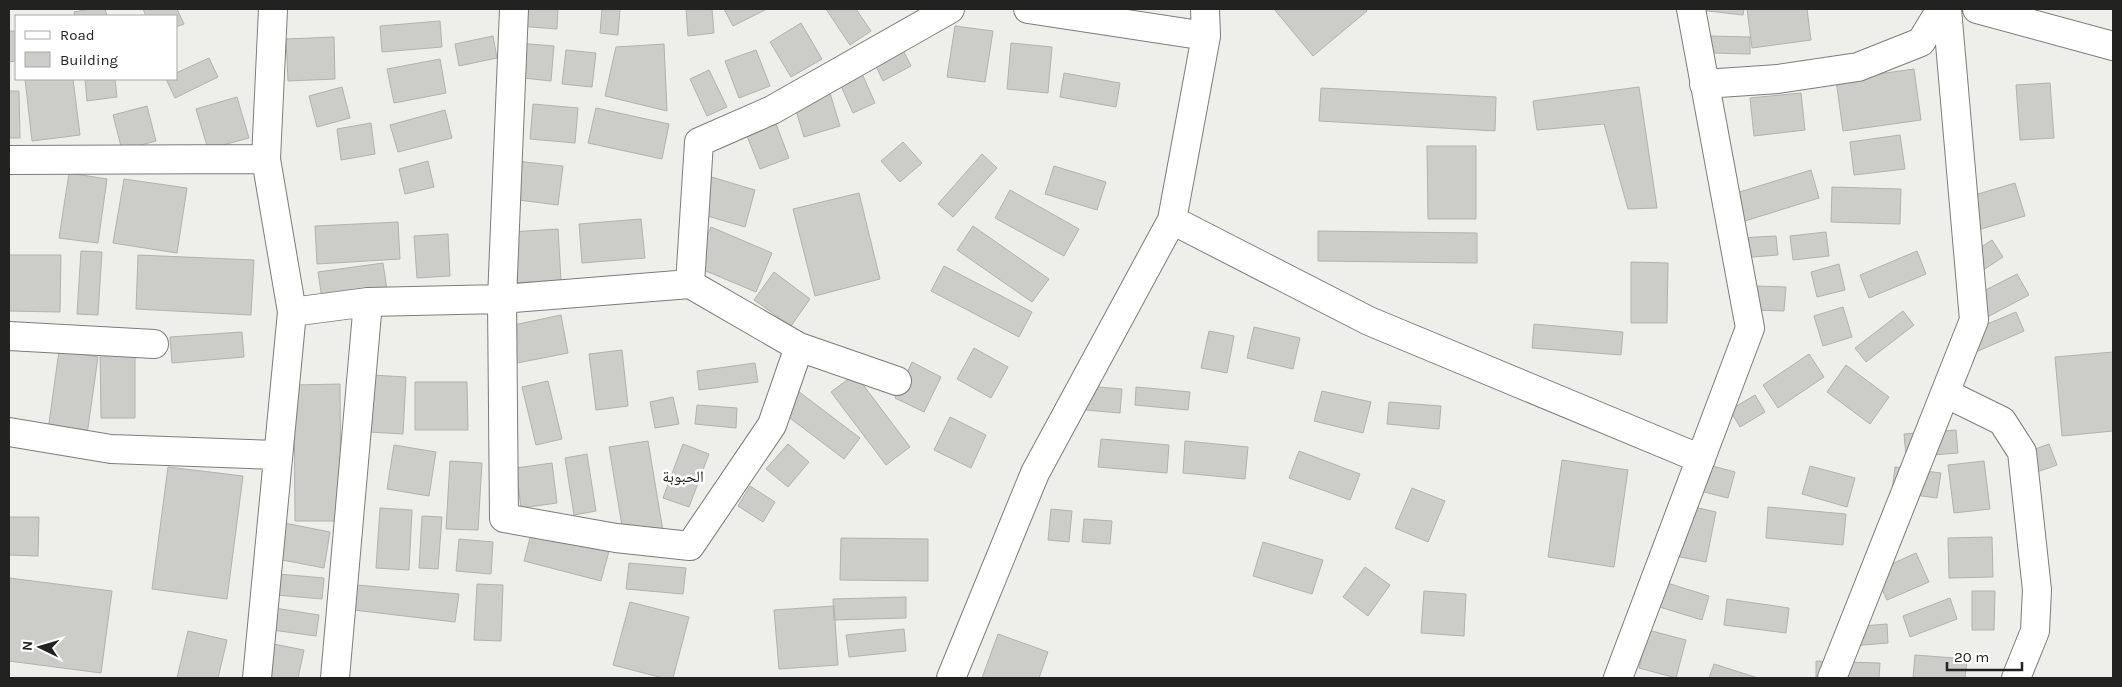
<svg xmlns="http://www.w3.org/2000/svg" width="2122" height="687" font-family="Karla,'Noto Naskh Arabic',sans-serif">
	<rect width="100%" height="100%" fill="#eeefea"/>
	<path fill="#cccdc8" stroke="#b1b2ad" d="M90,9H105L107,16H75L74,12Z
		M143,9H177L184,24L176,27V16H146Z
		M520,9H558L557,29L518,26Z
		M602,9H620L618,35L600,33Z
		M686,9H712L714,33L688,36Z
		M724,9H767L733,26Z
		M826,9H856L871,31L850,45Z
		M1274,9H1365L1367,11L1313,56Z
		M1690,9H1744L1743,15Z
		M1747,9H1807L1811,40L1752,48Z
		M440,21L442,47L382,52L380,26Z
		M801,23L822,59L791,77L770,42Z
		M955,26L993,31L985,82L947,77Z
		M9,31H16V61L9,62Z
		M493,36L497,58L459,66L455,44Z
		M1711,36L1750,37V54L1711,53Z
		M334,37L335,79L288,81L286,39Z
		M517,43L554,46L551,81L514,77Z
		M1011,43L1052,47L1048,93L1007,89Z
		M664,44L667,111L605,96L616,47Z
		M901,46L911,66L883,81L873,60Z
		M566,50L596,53L592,87L562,84Z
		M756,50L770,86L739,98L725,61Z
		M209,58L218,77L175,98L166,79H176V73Z
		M440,59L446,93L394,103L387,69Z
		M859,67L875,103L853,113L837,77Z
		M1914,69L1921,120L1843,131L1836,80Z
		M709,70L727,107L707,116L690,79Z
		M1064,73L1120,83L1116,107L1060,97Z
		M25,79H73L80,135L32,141Z
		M85,79H115L117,97L87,101Z
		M2050,83L2054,138L2020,140L2016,85Z
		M342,87L350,118L317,127L309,96Z
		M1639,87L1657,208L1628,209L1604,124L1537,130L1533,101Z
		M1321,88L1496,97L1495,131L1319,121Z
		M9,91H19L20,138H9Z
		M830,93L840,126L804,137L794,104Z
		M1801,93L1805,130L1754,136L1750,98Z
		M237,97L249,138L208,149L196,109Z
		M533,104L578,108L575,143L530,139Z
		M147,106L156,141L122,150L113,115Z
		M596,108L669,124L662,159L588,143Z
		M445,110L452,138L398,152L390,125Z
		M371,123L375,154L341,160L337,129Z
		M776,124L789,158L760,169L747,136Z
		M1900,135L1905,169L1854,175L1850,142Z
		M903,142L922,163L900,182L881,161Z
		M1427,146H1476V219H1428Z
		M982,154L997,168L953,217L938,204Z
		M428,161L434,187L405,194L399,169Z
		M515,161L563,166L558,205L511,199Z
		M1054,166L1106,182L1097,210L1045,194Z
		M1811,170L1819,198L1729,226L1720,198Z
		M69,173L107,179L98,243L59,238Z
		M708,176L755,190L745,227L697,213Z
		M124,179L187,188L177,253L113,243Z
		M2015,183L2025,216L1971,232L1961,199Z
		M1832,187L1901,189L1900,224L1831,222Z
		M1010,190L1079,229L1064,256L995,218Z
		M859,193L880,279L815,296L793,209Z
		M641,219L645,258L582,263L579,224Z
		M398,222L400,259L317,264L315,226Z
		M973,226L1049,279L1032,302L957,250Z
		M711,227L772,253L756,292L694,266Z
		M558,229L561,280L513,283L510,232Z
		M1318,231L1477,233V263L1318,261Z
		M1826,232L1829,256L1793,260L1790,236Z
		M448,234L450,276L417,278L414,236Z
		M1776,236L1778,255L1740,258L1739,238Z
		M1992,240L2003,257L1971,278L1960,261Z
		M81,251L102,252L98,315L77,314Z
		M1917,251L1926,274L1869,298L1860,275Z
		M9,255H61L60,312L9,311Z
		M138,255L254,260L251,315L136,309Z
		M1631,262L1668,263L1667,323H1631Z
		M383,263L388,297L323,306L318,272Z
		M1839,264L1845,290L1817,297L1811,272Z
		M944,266L1032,312L1019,337L931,291Z
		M774,272L810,299L791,326L754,300Z
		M2017,274L2029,295L1978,322L1966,300Z
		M1756,286L1786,287L1784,311L1755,310Z
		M1843,307L1852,337L1823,346L1814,316Z
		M1903,311L1914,325L1866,362L1855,348Z
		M2016,312L2024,331L1969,355L1961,335Z
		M561,315L568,353L517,363L509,326Z
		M1534,324L1623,332L1621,355L1532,348Z
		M1254,327L1300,338L1293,369L1247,358Z
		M1209,331L1234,336L1227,373L1201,368Z
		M242,332L244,357L172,363L170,337Z
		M135,348V418H101L100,349Z
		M974,348L1008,367L991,398L957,379Z
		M622,350L628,406L596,410L589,354Z
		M59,351L98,357L87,435L48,430Z
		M2113,352V431L2062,436L2055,357Z
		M1809,354L1824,377L1778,408L1763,385Z
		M912,362L941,377L924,412L895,398Z
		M755,363L758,382L699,390L697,371Z
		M1846,365L1889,397L1870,424L1827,392Z
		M855,374L910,447L886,465L831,392Z
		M372,375L406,377L403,434L369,432Z
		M548,381L562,439L536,445L522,387Z
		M415,382H467L468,430H415Z
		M340,384L341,521H295L294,385Z
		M1088,386L1122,389L1120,413L1086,410Z
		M1136,387L1190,392L1188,410L1135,405Z
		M798,391L860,438L844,459L782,412Z
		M1322,391L1371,402L1363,433L1314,421Z
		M1755,395L1765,412L1740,427L1730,410Z
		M673,397L679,424L655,428L650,402Z
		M1389,402L1441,406L1439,429L1387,424Z
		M697,405L737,408L736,428L695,424Z
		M950,417L986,435L971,468L934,450Z
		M1956,430L1958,453L1906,457L1904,434Z
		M1101,439L1169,445L1167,473L1098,467Z
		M648,441L663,531L624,538L609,447Z
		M1185,441L1248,447L1245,479L1183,473Z
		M683,444L709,454L689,507L663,498Z
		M788,444L809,462L788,487L766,469Z
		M2049,444L2057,465L2017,479L2010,458Z
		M394,445L436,452L429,496L387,489Z
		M1299,451L1360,474L1350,500L1289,478Z
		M587,454L596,511L574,515L565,458Z
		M1562,460L1628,470L1614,567L1548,557Z
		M1690,460L1735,472L1728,498L1684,487Z
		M450,461L482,463L478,530L446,529Z
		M1984,461L1990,509L1954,513L1948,465Z
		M552,463L557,503L521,508L516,468Z
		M1810,466L1855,478L1847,507L1802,494Z
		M168,467L243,476L227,599L152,589Z
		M1895,467L1941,473L1937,498L1892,492Z
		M750,486L775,502L763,522L738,506Z
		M1412,488L1445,501L1428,542L1395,528Z
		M1672,502L1716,512L1706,562L1660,553Z
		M1768,507L1846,514L1843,545L1766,538Z
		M380,508L412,510L409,570L376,568Z
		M1051,509L1072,511L1069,542L1048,540Z
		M422,516L442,517L438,569L419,568Z
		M9,517H39L38,556L9,555Z
		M1084,519L1112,521L1110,544L1082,542Z
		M279,522L330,532L324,568L272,558Z
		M532,530L609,551L601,581L524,561Z
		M1992,537L1993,577L1949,578L1948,538Z
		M841,538L928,539V581L840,580Z
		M459,539L493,542L491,574L456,571Z
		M1263,542L1323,560L1312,594L1253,576Z
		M1916,553L1929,582L1887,600L1874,572Z
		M629,563L686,568L683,594L626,589Z
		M1365,567L1390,585L1368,616L1343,597Z
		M267,573L324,578L322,599L265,594Z
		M9,578L112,591L101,673L9,661Z
		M1651,578L1709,596L1702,620L1643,602Z
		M345,584L459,594L455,622L345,609Z
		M477,584L503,585L501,641L474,640Z
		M1424,591L1466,594L1464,636L1421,633Z
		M1972,591H1995L1994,630H1972Z
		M906,597V618L834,620L833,599Z
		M1950,598L1957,619L1910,637L1903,616Z
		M1727,599L1789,608L1786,633L1724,625Z
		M630,602L689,617L673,678H663L613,665Z
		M834,606L838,665L779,669L774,610Z
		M268,607L319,615L316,636L265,629Z
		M1887,624L1888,643L1851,646L1850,627Z
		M904,629L906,651L849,657L846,635Z
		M1648,630L1686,640L1676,678L1639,668Z
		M188,631L227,640L218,678H177Z
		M998,634L1048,652L1039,678H982Z
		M268,643L304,650L298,678H261Z
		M1915,655L1967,659L1965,678H1913Z
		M1816,661L1880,663L1879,678H1816Z
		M1714,664L1758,678H1709Z"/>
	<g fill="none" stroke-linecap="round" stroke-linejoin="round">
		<defs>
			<path id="street" d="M514,9L502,299L504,518L616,538L690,546L772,425L799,347
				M1028,9L1206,36
				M1977,9L2113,46
				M1704,84L1778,79L1858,67L1921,42L1941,9
				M9,160L266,159
				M1172,220L1369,321L1701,459
				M690,284L799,347L897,381
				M368,302L502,299L690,284L699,142L772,110L950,9
				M292,312L368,302L335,678
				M9,336L154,344
				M1945,393L2002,421L2022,452L2037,590L2035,631L2016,678
				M9,432L111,449L277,455
				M257,678L292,312L266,159L273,9
				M951,678L1035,473L1172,220L1206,36L1205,9
				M1618,678L1750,328L1691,9
				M1832,678L1974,320L1947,9"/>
		</defs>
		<use href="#street" stroke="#7c7d78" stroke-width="30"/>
		<use href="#street" stroke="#fff" stroke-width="28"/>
	</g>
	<g text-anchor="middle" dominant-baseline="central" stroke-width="5" stroke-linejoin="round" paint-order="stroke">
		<g font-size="16" fill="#222220" stroke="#fff">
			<text x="683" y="476">الحبوبة</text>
		</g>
	</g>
	<rect width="2122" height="687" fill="none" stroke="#222220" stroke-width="20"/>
	<rect x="15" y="15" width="162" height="65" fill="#ffffff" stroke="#a7a7a6"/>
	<rect x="25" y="31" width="25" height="8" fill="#ffffff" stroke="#a7a7a6"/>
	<text x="60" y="40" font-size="15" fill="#222220">Road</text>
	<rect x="25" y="52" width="25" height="15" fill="#cccdc8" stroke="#a7a7a6"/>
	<text x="60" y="65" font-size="15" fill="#222220">Building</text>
	<g transform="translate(40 647) rotate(275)" stroke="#ffffff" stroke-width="4" paint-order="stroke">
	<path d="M0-4L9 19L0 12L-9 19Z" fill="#222220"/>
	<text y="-8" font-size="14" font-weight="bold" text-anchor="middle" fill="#222220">N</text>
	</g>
	<path d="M1947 662v8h75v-8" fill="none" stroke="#222220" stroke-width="2.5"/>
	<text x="1954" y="662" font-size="15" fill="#222220" stroke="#ffffff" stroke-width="4" paint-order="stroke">20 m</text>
</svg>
